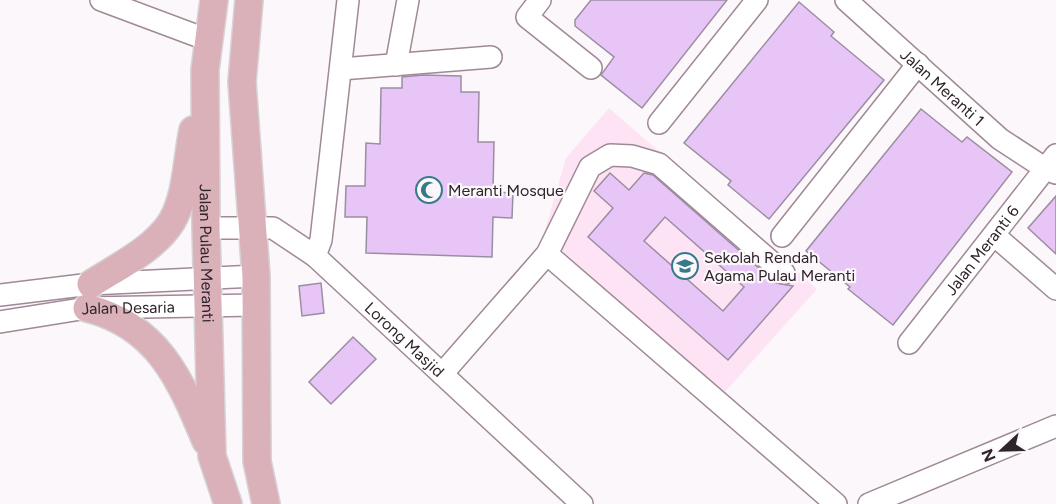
<svg xmlns="http://www.w3.org/2000/svg" width="1056" height="504" font-family="Figtree,sans-serif">
	<rect width="100%" height="100%" fill="#fcf7fa"/>
	<path fill="#fde3f3" d="M609,108L817,289L723,394L544,234L566,158Z"/>
	<path fill="#e7c6f7" stroke="#9b8da2" stroke-width="1.5" fill-rule="evenodd" d="M591,0H727L642,108L601,75L614,57L575,26V20Z
		M799,2L834,32L831,36L884,80L769,219L728,185L731,181L684,143Z
		M423,75L461,76V92H479L478,142H494L493,192L513,193L512,218L493,217L492,257L366,253L367,217H345L346,186H365L366,143L380,144L381,88H402V77Z
		M921,109L962,142L967,137L1012,172L893,325L848,289L850,287L806,251Z
		M610,173L629,190L644,173L653,175L776,283L793,286L728,360L588,237L613,208L594,191ZM665,217L744,287L723,311L644,241Z
		M1056,196V254L1028,228Z
		M321,283L324,313L302,316L299,286Z
		M353,337L376,359L331,404L309,382Z"/>
	<g fill="none" stroke-linecap="round" stroke-linejoin="round">
		<defs>
			<g id="minor">
				<path d="M101,0L208,40"/>
				<path d="M540,0L527,17L591,68"/>
				<path id="s1" d="M846,0L1000,139L1046,169L1056,173"/>
				<path d="M396,65L408,0"/>
				<path d="M341,69L491,57"/>
				<path d="M659,123L757,0"/>
				<path id="s2" d="M206,228H273L315,256L582,504"/>
				<path d="M994,235L1056,289"/>
				<path d="M782,236L918,64"/>
				<path d="M547,254L836,504"/>
				<path d="M315,256L321,240L348,0"/>
				<path d="M0,295L91,284L256,276"/>
				<path id="s3" d="M0,322L87,308L257,305"/>
				<path id="s4" d="M909,343L1056,155"/>
				<path d="M442,374L547,254L590,167L610,155L632,156L659,164L784,273"/>
				<path d="M869,504L1056,426"/>
			</g>
			<g id="major">
				<path id="s5" d="M214,0L205,70L206,228L212,456L228,504"/>
				<path d="M249,0L242,82L256,276L257,461L266,504"/>
				<path d="M91,284C117,267 155,249 172,221C187,195 187,158 193,130"/>
				<path d="M87,308C158,326 180,379 206,441"/>
			</g>
		</defs>
		<use href="#minor" stroke="#9f8997" stroke-width="24"/>
		<use href="#major" stroke="#d5d3d5" stroke-width="30"/>
		<use href="#minor" stroke="#fff" stroke-width="21"/>
		<use href="#major" stroke="#dab0b9" stroke-width="27"/>
	</g>
	<defs>
		<symbol id="mosque-ring" viewBox="-11 -11 22 22"><circle r="9.5" fill="#fcf7fa" stroke="#367a89" stroke-width="1.5"/><path d="M3.5-4.9A6 6 0 1 0 3.5 4.9A5 5 0 1 1 3.5-4.9Z" fill="#367a89"/></symbol>
		<symbol id="school-ring" viewBox="-11 -11 22 22"><circle r="9.5" fill="#fcf7fa" stroke="#367a89" stroke-width="1.5"/><path d="M0-5L7-2L0 1L-7-2ZM-4 1L0 2.5L4 1V4Q0 6-4 4Z" fill="#367a89"/></symbol>
	</defs>
	<g fill-rule="evenodd">
		<use href="#mosque-ring" x="414" y="175" width="30" height="30"/>
		<use href="#school-ring" x="670" y="251" width="30" height="30"/>
	</g>
	<g text-anchor="middle" dominant-baseline="central" stroke-width="4.5" stroke-linejoin="round" paint-order="stroke">
		<g font-size="16" fill="#2e252b" stroke="#fcf7fa">
			<text stroke="none"><textPath href="#s1" startOffset="130">Jalan Meranti 1</textPath></text>
			<text stroke="none"><textPath href="#s4" startOffset="118">Jalan Meranti 6</textPath></text>
			<text stroke="none"><textPath href="#s5" startOffset="254">Jalan Pulau Meranti</textPath></text>
			<text stroke="none"><textPath href="#s3" startOffset="129">Jalan Desaria</textPath></text>
			<text stroke="none"><textPath href="#s2" startOffset="240">Lorong Masjid</textPath></text>
		</g>
		<g font-size="16" fill="#2e252b" stroke="#fcf7fa" text-anchor="start">
			<text x="448" y="190">Meranti Mosque</text>
			<text x="704" y="257">Sekolah Rendah<tspan x="704" dy="18">Agama Pulau Meranti</tspan></text>
		</g>
	</g>
	<g transform="translate(1002 450) rotate(248)" stroke="#fcf7fa" stroke-width="4.5" paint-order="stroke">
	<path d="M0-4.5L10 22L0 15L-10 22Z" fill="#2e252b"/>
	<text y="-9" font-size="16" font-weight="bold" text-anchor="middle" fill="#2e252b">N</text>
	</g>
</svg>
